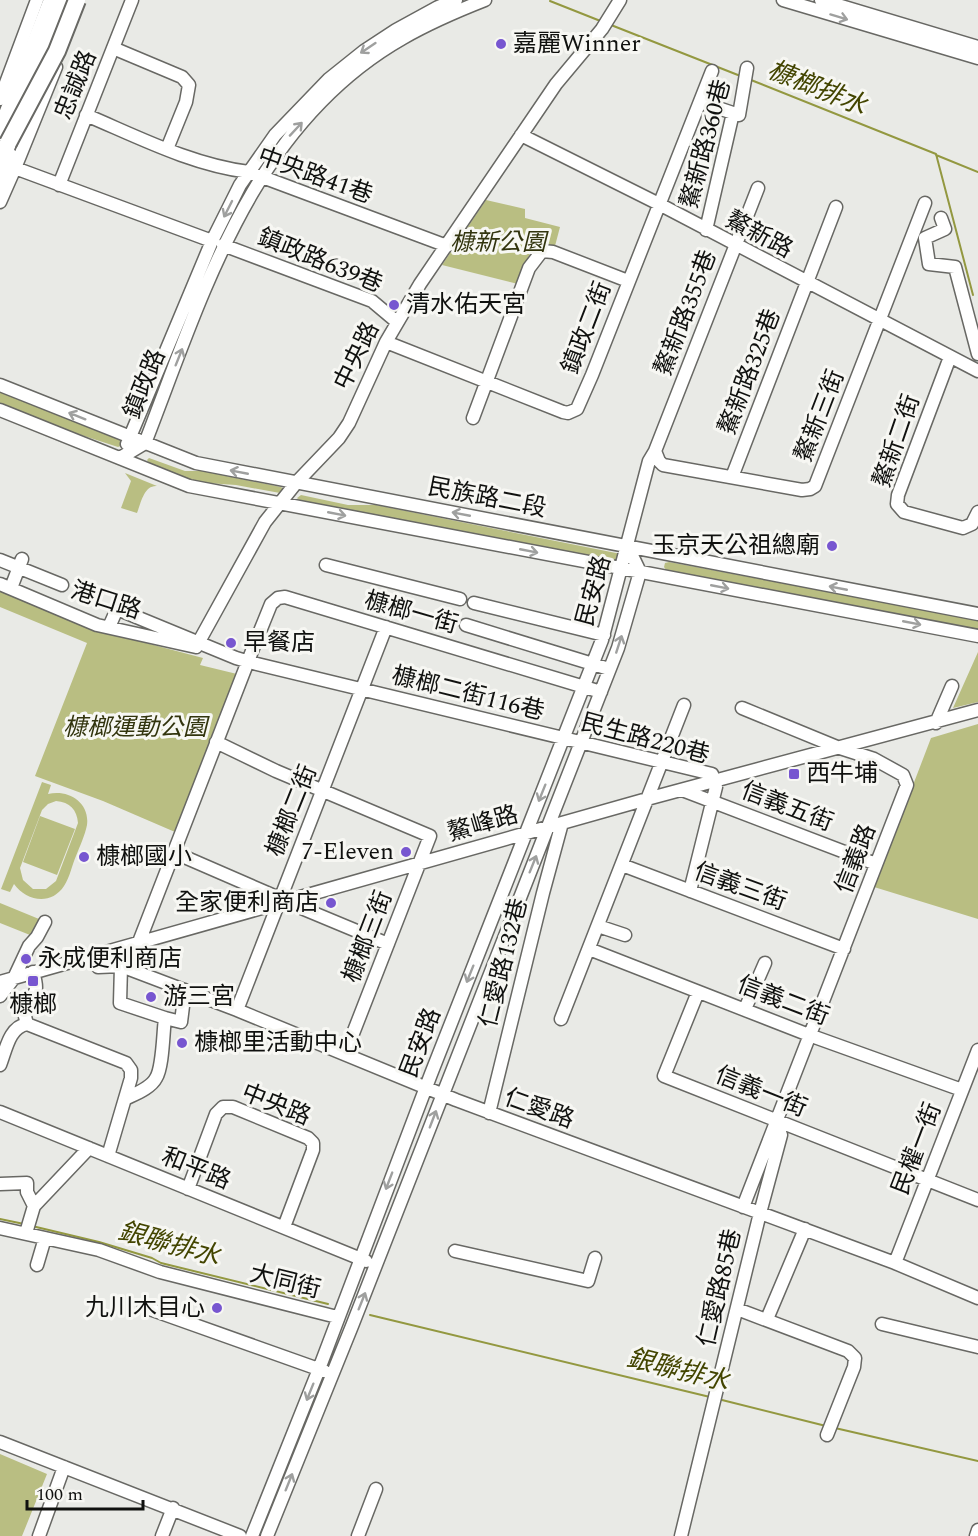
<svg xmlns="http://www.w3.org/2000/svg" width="978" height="1536" font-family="Spectral,'Noto Sans TC',serif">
	<rect width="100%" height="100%" fill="#e9eae6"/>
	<path fill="#b9be82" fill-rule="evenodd" d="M486,200L525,209V218L560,227L555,246C528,238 526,265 518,284L442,265Z
		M0,392L12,395L121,440L123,445L118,447L75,433L0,404Z
		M149,458L185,471H202L281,487L285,490L280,493L236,485L207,483L184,478L150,465L147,460Z
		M125,473L157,486C144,485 141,503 137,513L121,508L131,481Z
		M301,495L348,505H376L621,554L617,561L594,559L300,501L297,498Z
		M669,562L978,620V630L670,571L666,570L664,567L665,563Z
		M0,587L93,629L203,658L200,665L237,674L175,832L103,801L35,776L87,643L0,607Z
		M978,652V702L953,708Z
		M978,724V919L874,887L931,738Z
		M42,782L51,785L48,794C68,789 90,802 87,825C85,835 80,846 76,856C72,865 70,877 64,886C51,906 26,901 14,884L10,892L1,889ZM56,801C70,802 77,810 78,823L56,881L46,889H33L23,880L20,868L42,810L48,804Z
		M40,816L75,829L57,875L23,862Z
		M0,903L39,919L30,935L0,923Z
		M0,1454L47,1474L22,1536H0Z"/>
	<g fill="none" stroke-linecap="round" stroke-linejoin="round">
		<path stroke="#939840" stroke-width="2" d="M550,1L603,22
			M611,25L743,77
			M751,80L936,154L973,295
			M936,155L978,172
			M0,1219L24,1224
			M32,1226L99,1242L152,1258L161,1263L328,1304
			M370,1315L710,1397
			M718,1399L826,1426
			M835,1428L978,1461"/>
		<defs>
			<path id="minor" d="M783,0L978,58
				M821,0L978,47
				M113,48L182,77L189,85L186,102L167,149
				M0,99L37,0
				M700,102L733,113
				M86,115C138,137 192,165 249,172L447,246
				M521,135L659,204L978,371
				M15,168L212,241
				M0,184L10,154
				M59,185L132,0
				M0,202L15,168L56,67
				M941,218L945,229L925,238L929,264L955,267L978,354
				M706,230L733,113L739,115L747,68
				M223,245L372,301L397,322
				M386,342L563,412L568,413L577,409L592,375L712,71
				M950,357L898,495L897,504L904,512L963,528L972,524L978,512
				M0,385L196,463L978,614
				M0,410L189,486L978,636
				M473,418L529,268L542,251L553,252L628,281
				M127,444L212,241L240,185L275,135L329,79L364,51L396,30L438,7L456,0
				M655,451L659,461L663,465L802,490L810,489L815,486L925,203
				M120,458L145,443C204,291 252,124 403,38C429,23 457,11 485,0
				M732,477L836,207
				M0,560L62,585
				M326,565L460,599
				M0,584L97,625L196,647L265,522L296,483L339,438L349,423L386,342L420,284L556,84L602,29L620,0
				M11,588L22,559
				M474,603L604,635
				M466,625L609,669
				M109,627L117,609L236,658L253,663L712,774L716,787L690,891
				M742,708L837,747L874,759L903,775L907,785L743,1207
				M936,723L952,686
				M216,742L276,771L430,836L345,1054
				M682,790L876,864
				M173,852L272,895L278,904
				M622,865L844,949
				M287,902L388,944
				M598,926L625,935
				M139,942L252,651L271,604L278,598L285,597L601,692
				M589,949L809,1035L962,1090
				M95,954L98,967L121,966L237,1010L456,1100L895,1263L978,1298
				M121,966L120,1003L165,1018
				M0,982L647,799L978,710
				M698,992L664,1076L978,1200
				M0,996L14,978L29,946L37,937L45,922
				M745,1009L765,963
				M237,1010L386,627
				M561,1019L684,705
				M27,1024L126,1063L131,1070V1078L108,1156
				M27,1024L23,1009C34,992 40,995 33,972
				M0,1065C6,1050 9,1027 27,1024
				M125,1099C135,1094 151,1088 156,1078C163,1067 163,1033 165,1018L181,1022L185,990
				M0,1112L366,1261
				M489,1113L543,893L562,823
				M0,1184L27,1183V1192L34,1206
				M188,1189L216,1114L223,1107H233L308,1138L313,1143V1150L284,1227
				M0,1228L99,1250L160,1272L337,1317
				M26,1233L34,1206L89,1148
				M455,1251L588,1281L595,1258
				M895,1263L978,1050
				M37,1265L45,1238
				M144,1307L324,1371
				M737,1309L848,1351L855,1358L854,1367L827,1435
				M767,1319L805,1229
				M882,1324L978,1347
				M0,1442L240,1536
				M39,1536L64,1467
				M162,1536L173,1508
				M252,1536L319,1369L431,1074L602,640L649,461L655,451L758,188
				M267,1536L352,1326L618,648L640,572L628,547
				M358,1536L376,1489
				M681,1536L760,1213L781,1135L776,1121
				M976,1536L978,1530"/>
			<path id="highway" d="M27,95L64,0
				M0,132L52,0
				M0,163L13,131"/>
		</defs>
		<use href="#minor" stroke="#686864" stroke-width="15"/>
		<use href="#highway" stroke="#686864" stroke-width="20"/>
		<use href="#minor" stroke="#fff" stroke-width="12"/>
		<use href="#highway" stroke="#fff" stroke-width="16"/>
		<defs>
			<path id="highway-bridge" d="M8,143L57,51L77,0"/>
		</defs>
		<use href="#highway-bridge" stroke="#686864" stroke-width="20" stroke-linecap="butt"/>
		<use href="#highway-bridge" stroke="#fff" stroke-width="16"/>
	</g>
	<defs><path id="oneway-shaft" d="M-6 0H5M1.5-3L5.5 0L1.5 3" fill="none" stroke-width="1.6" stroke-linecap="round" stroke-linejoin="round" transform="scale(1.5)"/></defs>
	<g stroke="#9fa09f">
		<use href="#oneway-shaft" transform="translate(839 17) rotate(17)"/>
		<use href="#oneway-shaft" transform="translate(368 48) rotate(146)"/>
		<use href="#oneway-shaft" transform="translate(296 129) rotate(-47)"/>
		<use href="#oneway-shaft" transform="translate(228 209) rotate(117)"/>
		<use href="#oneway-shaft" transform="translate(179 357) rotate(-68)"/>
		<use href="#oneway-shaft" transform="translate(77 416) rotate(-158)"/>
		<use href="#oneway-shaft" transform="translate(239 472) rotate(-169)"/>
		<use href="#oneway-shaft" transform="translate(337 514) rotate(11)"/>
		<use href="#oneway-shaft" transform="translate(461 514) rotate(-169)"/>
		<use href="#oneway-shaft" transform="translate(529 551) rotate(11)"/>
		<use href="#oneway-shaft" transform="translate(720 587) rotate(11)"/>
		<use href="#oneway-shaft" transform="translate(838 588) rotate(-169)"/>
		<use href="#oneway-shaft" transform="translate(912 623) rotate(11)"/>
		<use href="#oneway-shaft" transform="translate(619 644) rotate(-72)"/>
		<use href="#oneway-shaft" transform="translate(542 793) rotate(112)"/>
		<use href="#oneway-shaft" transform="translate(533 864) rotate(-68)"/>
		<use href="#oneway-shaft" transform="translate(470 974) rotate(112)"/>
		<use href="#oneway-shaft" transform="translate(433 1119) rotate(-69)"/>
		<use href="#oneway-shaft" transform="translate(389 1181) rotate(111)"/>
		<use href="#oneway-shaft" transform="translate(362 1301) rotate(-68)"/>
		<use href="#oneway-shaft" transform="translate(310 1392) rotate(112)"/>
		<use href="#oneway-shaft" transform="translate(289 1482) rotate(-68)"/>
	</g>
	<g fill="#7756d0" stroke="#f7f7f3" stroke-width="2">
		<circle cx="501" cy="44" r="6"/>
		<circle cx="394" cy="305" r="6"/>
		<circle cx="832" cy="546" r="6"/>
		<circle cx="231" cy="643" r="6"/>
		<rect x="788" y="768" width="12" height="12" rx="3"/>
		<circle cx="406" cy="852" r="6"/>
		<circle cx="84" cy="857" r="6"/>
		<circle cx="331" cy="903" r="6"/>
		<circle cx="26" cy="959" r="6"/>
		<rect x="27" y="975" width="12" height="12" rx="3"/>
		<circle cx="151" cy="997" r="6"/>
		<circle cx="182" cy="1043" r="6"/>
		<circle cx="217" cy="1308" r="6"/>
	</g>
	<g text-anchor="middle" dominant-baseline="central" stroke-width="6" stroke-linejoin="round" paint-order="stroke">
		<g font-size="24" fill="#10110f" stroke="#f7f7f3" text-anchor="start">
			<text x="513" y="44">嘉麗Winner</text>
			<text x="406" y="305">清水佑天宮</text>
			<text x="820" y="546" text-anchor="end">玉京天公祖總廟</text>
			<text x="243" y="643">早餐店</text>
			<text x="806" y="774">西牛埔</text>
			<text x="394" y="852" text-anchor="end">7-Eleven</text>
			<text x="96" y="857">槺榔國小</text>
			<text x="319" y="903" text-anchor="end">全家便利商店</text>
			<text x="38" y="959">永成便利商店</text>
			<text x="163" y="997">游三宮</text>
			<text x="33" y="1005" text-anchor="middle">槺榔</text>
			<text x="194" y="1043">槺榔里活動中心</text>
			<text x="205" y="1308" text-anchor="end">九川木目心</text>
		</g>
		<g font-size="24" fill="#10110f" stroke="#f7f7f3">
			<text transform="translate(76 85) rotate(-68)">忠誠路</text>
			<text transform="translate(706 144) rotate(-75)">鰲新路360巷</text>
			<text transform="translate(315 176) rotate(20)">中央路41巷</text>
			<text transform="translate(759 235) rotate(28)">鰲新路</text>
			<text transform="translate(320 261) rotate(22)">鎮政路639巷</text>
			<text transform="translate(686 313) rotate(-69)">鰲新路355巷</text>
			<text transform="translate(587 328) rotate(-69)">鎮政二街</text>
			<text transform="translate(357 356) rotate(-64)">中央路</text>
			<text transform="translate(750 372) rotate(-69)">鰲新路325巷</text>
			<text transform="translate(145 384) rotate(-68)">鎮政路</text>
			<text transform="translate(820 416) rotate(-69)">鰲新三街</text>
			<text transform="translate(897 441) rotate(-71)">鰲新二街</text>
			<text transform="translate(487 498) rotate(11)">民族路二段</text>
			<text transform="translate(594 591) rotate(-75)">民安路</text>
			<text transform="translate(106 601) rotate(18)">港口路</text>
			<text transform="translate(411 613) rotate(16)">槺榔一街</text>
			<text transform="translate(468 694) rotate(14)">槺榔二街116巷</text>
			<text transform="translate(645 739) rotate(15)">民生路220巷</text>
			<text transform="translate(787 807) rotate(21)">信義五街</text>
			<text transform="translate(292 811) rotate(-68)">槺榔二街</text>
			<text transform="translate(483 824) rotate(-16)">鰲峰路</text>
			<text transform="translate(856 859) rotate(-69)">信義路</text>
			<text transform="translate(740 887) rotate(20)">信義三街</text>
			<text transform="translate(368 937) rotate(-69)">槺榔三街</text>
			<text transform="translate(504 963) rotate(-76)">仁愛路132巷</text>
			<text transform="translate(783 1001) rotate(21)">信義二街</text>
			<text transform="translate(421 1043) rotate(-69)">民安路</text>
			<text transform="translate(761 1092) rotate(22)">信義一街</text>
			<text transform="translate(276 1105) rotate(22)">中央路</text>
			<text transform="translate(539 1109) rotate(20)">仁愛路</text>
			<text transform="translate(917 1149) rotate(-69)">民權一街</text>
			<text transform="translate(196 1169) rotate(22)">和平路</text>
			<text transform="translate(285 1282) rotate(14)">大同街</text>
			<text transform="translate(720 1288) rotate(-77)">仁愛路85巷</text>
		</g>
		<g font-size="24" font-style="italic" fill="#32340e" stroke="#f7f7f3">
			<text x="498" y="243">槺新公園</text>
			<text x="135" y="728">槺榔運動公園</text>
		</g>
		<g font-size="26" font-style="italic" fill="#434500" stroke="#f7f7f3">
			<text transform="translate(817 88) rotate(22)">槺榔排水</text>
			<text transform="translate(169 1244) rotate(15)">銀聯排水</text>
			<text transform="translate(678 1370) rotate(14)">銀聯排水</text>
		</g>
	</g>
	<path d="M27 1500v9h116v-9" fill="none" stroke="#10110f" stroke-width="3"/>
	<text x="36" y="1500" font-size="18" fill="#10110f" stroke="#f7f7f3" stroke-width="4.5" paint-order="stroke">100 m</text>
</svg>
